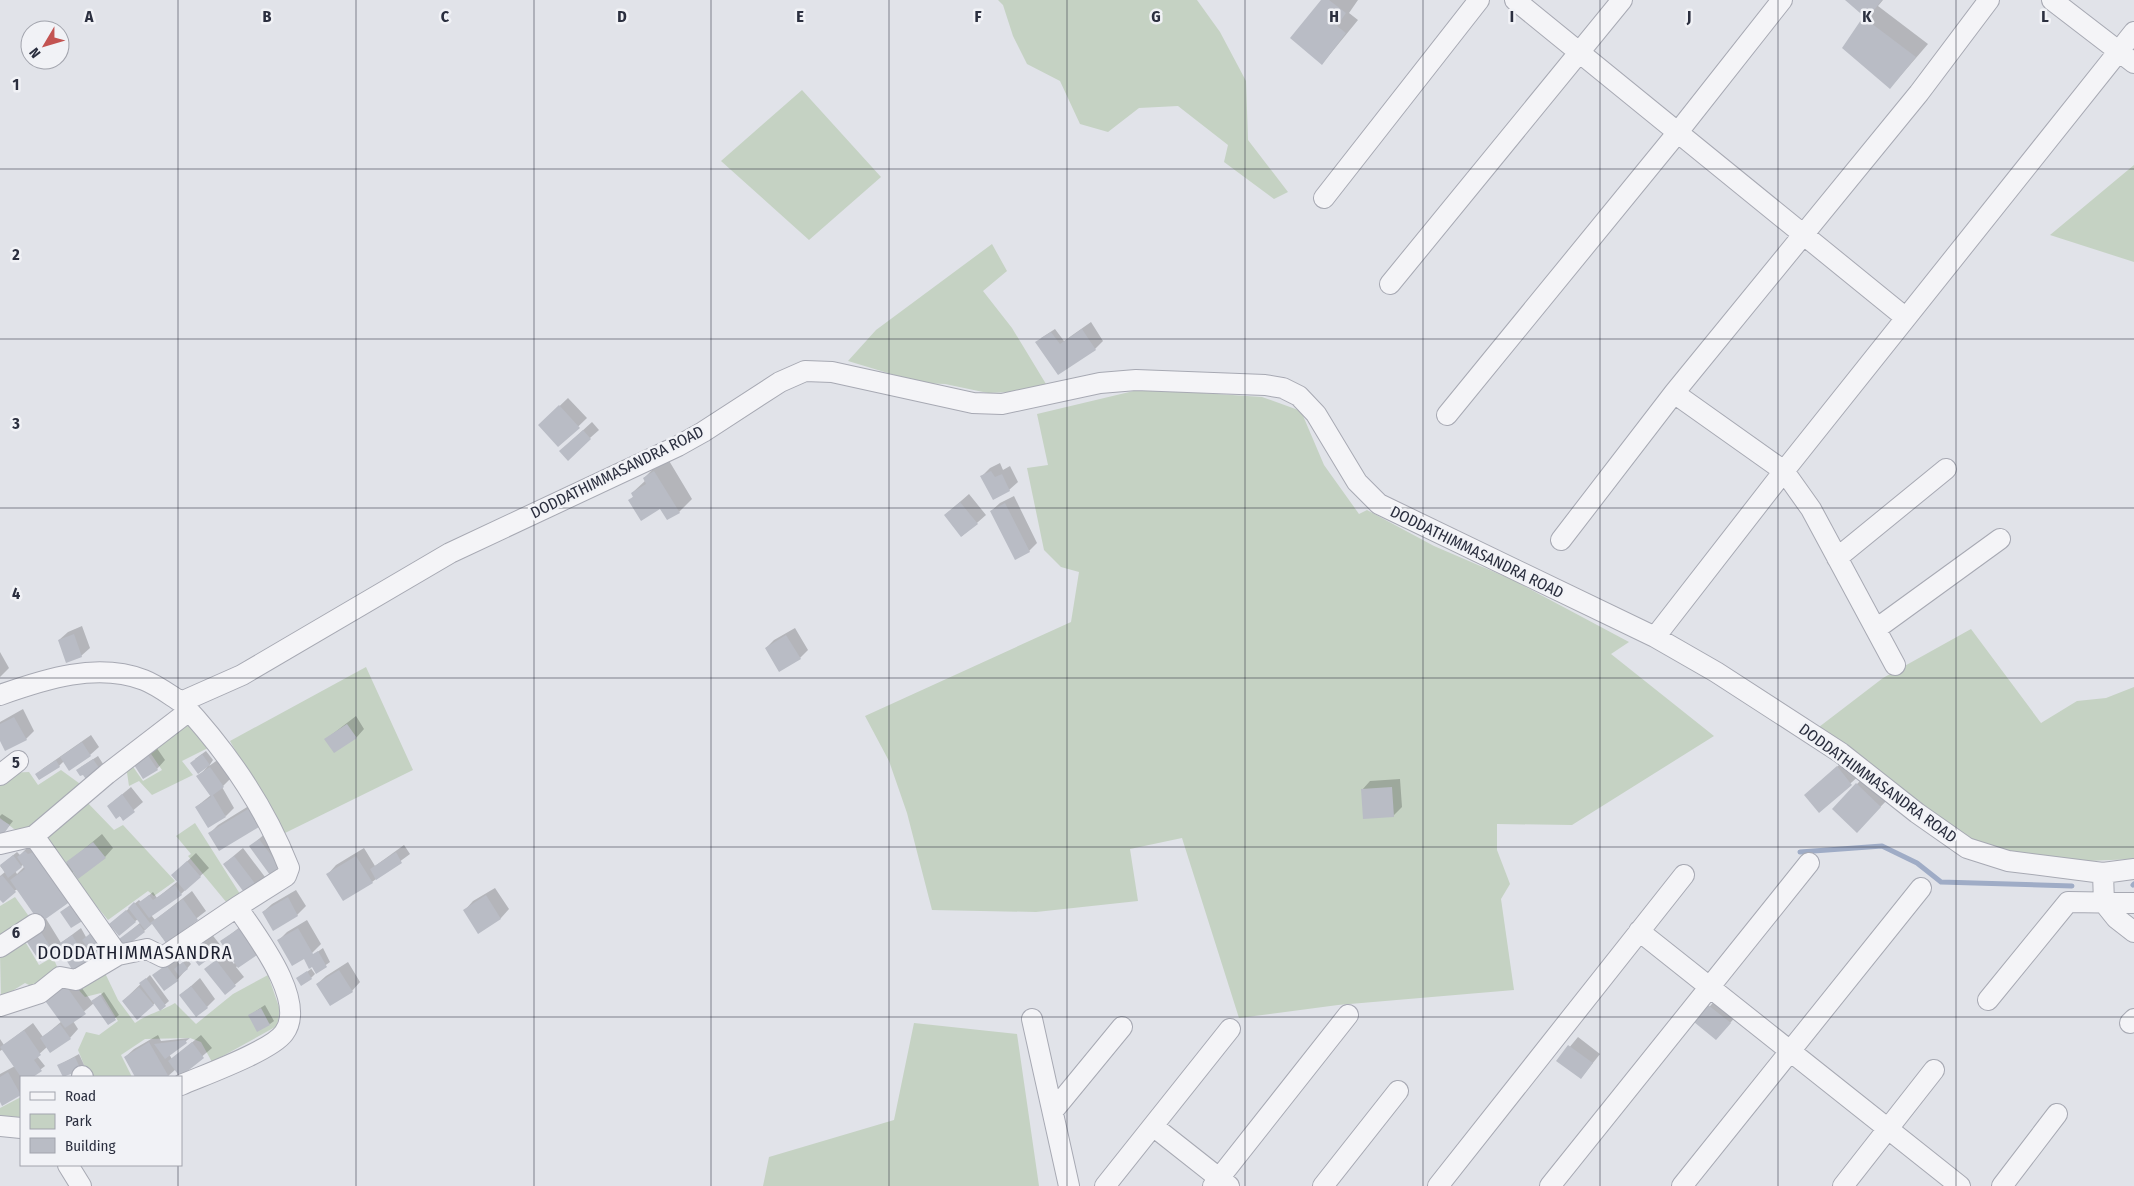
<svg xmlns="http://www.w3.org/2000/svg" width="2134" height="1186" font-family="'Fira Sans Condensed',sans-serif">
	<rect width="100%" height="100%" fill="#e1e3e9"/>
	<path fill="#c5d2c3" d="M998,0H1197L1220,32L1246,81L1248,140L1288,192L1274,199L1224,162L1228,145L1178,106L1139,108L1108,132L1080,124L1060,81L1027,64L1013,36L1003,5Z
		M802,90L881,177L809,240L721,161Z
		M2134,165V262L2050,235Z
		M992,244L1007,271L983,291L1012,328L1046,384L1011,392L988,393L945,384L921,383L848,361L876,330Z
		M1142,389L1262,397L1301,411L1324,465L1359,514L1367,510L1434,546L1513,580L1629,642L1611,654L1714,736L1572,825L1497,824V850L1510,884L1501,899L1514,990L1338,1005L1239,1018L1182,838L1130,849L1138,901L1036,912L932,910L907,813L889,761L865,716L1071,622L1079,572L1061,567L1044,550L1027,468L1048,465L1037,414Z
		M1971,629L2041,723L2077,701L2106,698L2134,687V859L2088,861L2019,857L1966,838L1819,727L1883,678Z
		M366,667L413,770L283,834L230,741Z
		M187,720L208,748L182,761L193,775L152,795L139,781L129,786L126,766L129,761L143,781L162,770L147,748Z
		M61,770L83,786L34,831L14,829L0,818V780L6,773L29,772L38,785Z
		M84,799L114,830L123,825L175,881L154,896L148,891L108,920L43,841Z
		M195,823L240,894L227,903L188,856L191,854L176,836Z
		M15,897L33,922L4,940L0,934V906Z
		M23,938L39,965L53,957L58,969L33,987L25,983L1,998L0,953Z
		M105,973L118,1000L135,1023C149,1013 160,1012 175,1003L196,1024L233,994L268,975L280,1010L277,1026L212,1062L201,1042L190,1038L145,1039L121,1055L132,1077H89L78,1050L86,1032L99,1035L118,1021L101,993L85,997L76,987Z
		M914,1023L1017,1034L1039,1186H763L769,1157L894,1120Z
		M21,1097V1117L0,1116V1108Z"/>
	<path fill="#0003" fill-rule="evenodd" d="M1322,0H1358L1349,13L1358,20L1322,64Z
		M1847,0H1883L1878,6L1928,44L1890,88L1864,18L1866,16Z
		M1091,322L1103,341L1095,349L1058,374L1041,338L1055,329L1064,341Z
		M568,398L587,418L558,446L548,417Z
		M592,422L599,430L590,438L569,443Z
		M668,459L692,499L679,512L630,500L634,496L632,493L646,480L644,478L657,465Z
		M1000,463L1003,470L1010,466L1018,482L1009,490L982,476L990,468Z
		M969,494L986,515L962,536L945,515Z
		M1014,496L1037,543L1029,551L991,511L1000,503Z
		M82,626L90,648L81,656L59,640L68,632Z
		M795,628L808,650L800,658L766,648L774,640Z
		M0,652L9,668L0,677Z
		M23,709L34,731L26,739H0V722Z
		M356,716L364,729L356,738L326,739Z
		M91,735L99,747L90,755L64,761L59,766L41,770Z
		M154,744L165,760L157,769L133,760Z
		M206,751L213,760L209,766L219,759L232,777L222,787L234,808L226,816L196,807L211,795L198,777L207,767L195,759Z
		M98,756L105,767L101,771L81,767Z
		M1846,759L1860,775L1819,811L1814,787Z
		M1865,776L1889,798L1857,831V784Z
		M1400,779L1402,807L1393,816L1362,790L1370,781Z
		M131,787L143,802L123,819L108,806Z
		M257,801L267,817L258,826L210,833L218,825Z
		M2,814L13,821L2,835L0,833V816Z
		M268,831L279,866L251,846Z
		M102,834L113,848L105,857L74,871L65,881L45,917L61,943L81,928L86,937L93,954L73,969L59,947L54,952L25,936L42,922L18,889L0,898V876L5,872L0,866L17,852L20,855L31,844L49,839L66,864ZM24,864L25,866L17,874L15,871Z
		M404,845L410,854L372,882L328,874L336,865L364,848L375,866Z
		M243,848L265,877L256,885L224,864Z
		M196,853L209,868L181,894L151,915L155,920L192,891L206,911L166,942L152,923L144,931L121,939L141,922L138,919L119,934L120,916L139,900L141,902L153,892L157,898L178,881L181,867Z
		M495,888L509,909L501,918L479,932L465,910L473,901Z
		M296,890L306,906L297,915L273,929L263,912L272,904Z
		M250,919L259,952L236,967L244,977L225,993L206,969L225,952L234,964L235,962L221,942Z
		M307,920L321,944L311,954L279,940L287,932Z
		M207,928L221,946L213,954L186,947Z
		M323,948L330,962L316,972L313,965L310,967L315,974L311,978H298L311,969L306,960Z
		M175,958L180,965L187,959L191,964L177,980L154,975Z
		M348,962L360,982L352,991L317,984L326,976Z
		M150,975L169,1001L160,1009L155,1003L137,1018L123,1001Z
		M73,976L92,1002L104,992L119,1015L108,1024L94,1003L73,1021L78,1029L70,1038L50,1052L47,1047L37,1056L45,1066L31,1077H21V1093L0,1100V1074L15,1066L3,1049L0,1051V1039L4,1045L33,1023L43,1037L62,1021L45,998Z
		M200,978L215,999L207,1007L181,995Z
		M1718,997L1738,1014L1716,1039L1696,1022Z
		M265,1005L274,1021L270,1024L250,1015Z
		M158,1035L161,1041L190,1038L169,1054L172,1059L201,1035L212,1048L180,1075L176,1069L167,1077H137L125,1057L134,1049Z
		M1578,1037L1600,1054L1581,1078L1558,1061Z
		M79,1054L84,1065L80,1069L59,1065Z"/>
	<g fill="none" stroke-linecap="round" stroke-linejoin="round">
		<path stroke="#9facc6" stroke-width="5" d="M1800,852L1882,846L1917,863L1941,882L2072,886
			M2133,885L2134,884"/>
	</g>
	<path fill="#b9bcc5" d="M1321,0H1329L1346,13L1337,26L1346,33L1322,65L1290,38Z
		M1845,0H1882L1867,19Z
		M1863,17L1916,57L1890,89L1842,48Z
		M1082,329L1096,350L1058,375L1035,342L1051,332L1060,344Z
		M559,405L580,428L558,447L538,425Z
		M583,430L591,439L568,461L559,451Z
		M654,471L680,513L667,520L660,509L641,521L628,500L633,497L631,493L646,484L643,478Z
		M991,471L995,477L1002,474L1010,491L993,500L980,476Z
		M960,502L978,524L961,537L944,515Z
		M1005,503L1030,552L1015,560L990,511Z
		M74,634L82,657L66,663L58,640Z
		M786,635L801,659L779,672L765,648Z
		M14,717L27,740L5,751L0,741V724Z
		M347,724L357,738L334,753L324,739Z
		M82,742L91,756L69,771L60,757Z
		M145,751L158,770L143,779L131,760Z
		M202,754L210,765L198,774L190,763Z
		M93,759L102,772L88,782L83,775L80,776L76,770Z
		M56,760L60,767L39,780L35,774Z
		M1837,766L1852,785L1819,813L1804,795Z
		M210,767L224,787L213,795L226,817L208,828L195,807L211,797L196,776Z
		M1856,783L1881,807L1857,833L1832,809Z
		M1392,787L1394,817L1363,819L1361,789Z
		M122,794L135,812L123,821L120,816L116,819L107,806Z
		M248,809L259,827L219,851L208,833Z
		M0,819L10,825L2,836L0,835Z
		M259,839L280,867L270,875L249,846Z
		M93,842L106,858L78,879L66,862Z
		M25,851L28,854L36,851L71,901L40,923L10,880L25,869L17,857Z
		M396,852L402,863L376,880L370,869Z
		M13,855L22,867L8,878L0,865Z
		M234,856L257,886L246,895L223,864Z
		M356,856L373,883L343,901L326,874Z
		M187,861L201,877L185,891L171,875Z
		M2,875L16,892L3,903L0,900V877Z
		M175,885L182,895L149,918L138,903L149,895L153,900Z
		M486,895L501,919L478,934L463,910Z
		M288,897L298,916L273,931L262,912Z
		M183,899L198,920L166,943L152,924L145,930L128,908L134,902L150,923Z
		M73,903L84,920L71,928L60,912Z
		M126,910L136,922L119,936L109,924Z
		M139,924L145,932L125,947L119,939Z
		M38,927L54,953L40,962L23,936Z
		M241,927L260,953L238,968L220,941Z
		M298,928L313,954L318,951L327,967L316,974L312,967L309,969L304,959L292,966L277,940Z
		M92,932L105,949L94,957L82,940Z
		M72,935L88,961L73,971L57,945Z
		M198,935L214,955L199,966L184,947Z
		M216,960L236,986L225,995L204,969Z
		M183,962L188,969L179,976L174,969Z
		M166,965L178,981L164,991L152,975Z
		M339,970L353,992L330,1006L316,984Z
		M307,971L312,979L301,986L296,978Z
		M146,978L166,1006L160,1011L139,983Z
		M64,983L86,1014L65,1028L43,998Z
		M191,986L208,1008L196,1017L179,995Z
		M139,987L154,1005L137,1020L122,1001Z
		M100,995L116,1020L108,1025L91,1001Z
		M1708,1005L1731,1023L1716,1040L1694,1022Z
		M261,1008L270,1025L257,1032L248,1015Z
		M60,1024L71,1039L50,1053L40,1038Z
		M24,1030L41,1055L34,1060L42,1071L33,1077H21L0,1047Z
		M185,1040L187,1043L165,1059L154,1044Z
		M149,1042L169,1077H135L124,1057Z
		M192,1042L204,1058L180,1077L168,1061Z
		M1568,1045L1593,1063L1581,1079L1556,1061Z
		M75,1057L81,1070L63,1077L57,1065Z
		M8,1072L21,1095L2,1106L0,1102V1077Z"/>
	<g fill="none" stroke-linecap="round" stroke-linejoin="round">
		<defs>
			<path id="minor" d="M1515,0L1906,318
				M2052,0L2134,63
				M1324,198L1479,0
				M1390,284L1622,0
				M1674,393L1784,471L1811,509L1895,665
				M1447,415L1678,132L1782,0
				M1561,540L1674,393L1919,93L1989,0
				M1837,558L1946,469
				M1876,629L2000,539
				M1655,637L1784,471L2134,32
				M0,695C45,679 97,662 144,680C157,685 170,695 181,702L242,675L450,553L678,446L703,432L780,382L805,371L832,372L973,403L1002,404L1100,383L1136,380L1265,385L1283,388L1299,396L1316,414L1357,482L1379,504L1655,637L1716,672L1841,753L1917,813L1967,848L2008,861L2103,873L2134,869
				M181,702C226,750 265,807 289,868L286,876L237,907C255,934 308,1001 284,1033C271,1051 204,1075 181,1085
				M0,775L18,761
				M0,844L34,836
				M2103,873L2104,903L2116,918L2134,932
				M1639,931L1960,1186
				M0,947L35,924
				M118,955L147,949L163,957L237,907
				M1988,1000L2068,902L2134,903
				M0,1006L40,993L60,977L76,980L118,955L34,836L107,774L189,711
				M1032,1019L1069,1186
				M2130,1023L2134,1019
				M82,1076L83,1077
				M1053,1111L1122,1027
				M0,1126L21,1128
				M1153,1126L1229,1186
				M68,1165L81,1186
				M1105,1186L1230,1029
				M1213,1186L1348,1015
				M1323,1186L1398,1091
				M1438,1186L1684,875
				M1550,1186L1809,863
				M1682,1186L1921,888
				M1843,1186L1934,1070
				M2002,1186L2057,1114"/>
		</defs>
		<use href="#minor" stroke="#a7a9b3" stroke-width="22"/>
		<use href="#minor" stroke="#f4f4f7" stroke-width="20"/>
	</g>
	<path fill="none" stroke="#2b2f3f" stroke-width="1" stroke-opacity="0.55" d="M178,0V1077M356,0V1186M534,0V1186M711,0V1186M889,0V1186M1067,0V1186M1245,0V1186M1423,0V1186M1600,0V1186M1778,0V1186M1956,0V1186M0,169H2134M0,339H2134M0,508H2134M0,678H2134M0,847H2134M0,1017H2134M178,1165V1186"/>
	<g text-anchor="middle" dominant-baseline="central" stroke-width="5" stroke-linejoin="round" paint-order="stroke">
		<g font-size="16" fill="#2b2f3f" stroke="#f1f2f6">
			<text transform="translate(617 472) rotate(-26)">DODDATHIMMASANDRA ROAD</text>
			<text transform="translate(1477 552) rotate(26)">DODDATHIMMASANDRA ROAD</text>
			<text transform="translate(1878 783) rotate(36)">DODDATHIMMASANDRA ROAD</text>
		</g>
		<g font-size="19" letter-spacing="1" fill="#1d2030" stroke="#f1f2f6">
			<text x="135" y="952">DODDATHIMMASANDRA</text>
		</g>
	</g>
	<g font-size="16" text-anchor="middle" font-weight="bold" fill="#2b2f3f" stroke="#f1f2f6" stroke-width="5" stroke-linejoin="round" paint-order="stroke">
		<text x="89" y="22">A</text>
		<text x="267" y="22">B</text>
		<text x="445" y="22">C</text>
		<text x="622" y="22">D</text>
		<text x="800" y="22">E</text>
		<text x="978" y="22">F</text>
		<text x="1156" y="22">G</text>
		<text x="1334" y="22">H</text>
		<text x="1512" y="22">I</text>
		<text x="1689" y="22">J</text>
		<text x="1867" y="22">K</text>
		<text x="2045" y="22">L</text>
		<text x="16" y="90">1</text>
		<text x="16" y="260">2</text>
		<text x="16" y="429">3</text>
		<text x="16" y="599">4</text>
		<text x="16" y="768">5</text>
		<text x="16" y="938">6</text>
	</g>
	<rect x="20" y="1076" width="162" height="90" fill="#f1f2f6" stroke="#a2a4ad"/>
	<rect x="30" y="1092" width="25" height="8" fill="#f4f4f7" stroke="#a2a4ad"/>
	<text x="65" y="1101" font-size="15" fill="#2b2f3f">Road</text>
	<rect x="30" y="1114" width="25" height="15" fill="#c5d2c3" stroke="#a2a4ad"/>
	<text x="65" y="1126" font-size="15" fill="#2b2f3f">Park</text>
	<rect x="30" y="1138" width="25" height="15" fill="#b9bcc5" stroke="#a2a4ad"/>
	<text x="65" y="1151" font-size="15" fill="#2b2f3f">Building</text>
	<g transform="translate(45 45) rotate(232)"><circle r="24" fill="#f1f2f6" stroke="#a2a4ad"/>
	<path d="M0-4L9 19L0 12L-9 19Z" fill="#c35351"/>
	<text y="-8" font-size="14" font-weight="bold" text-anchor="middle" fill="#2b2f3f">N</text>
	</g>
</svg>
